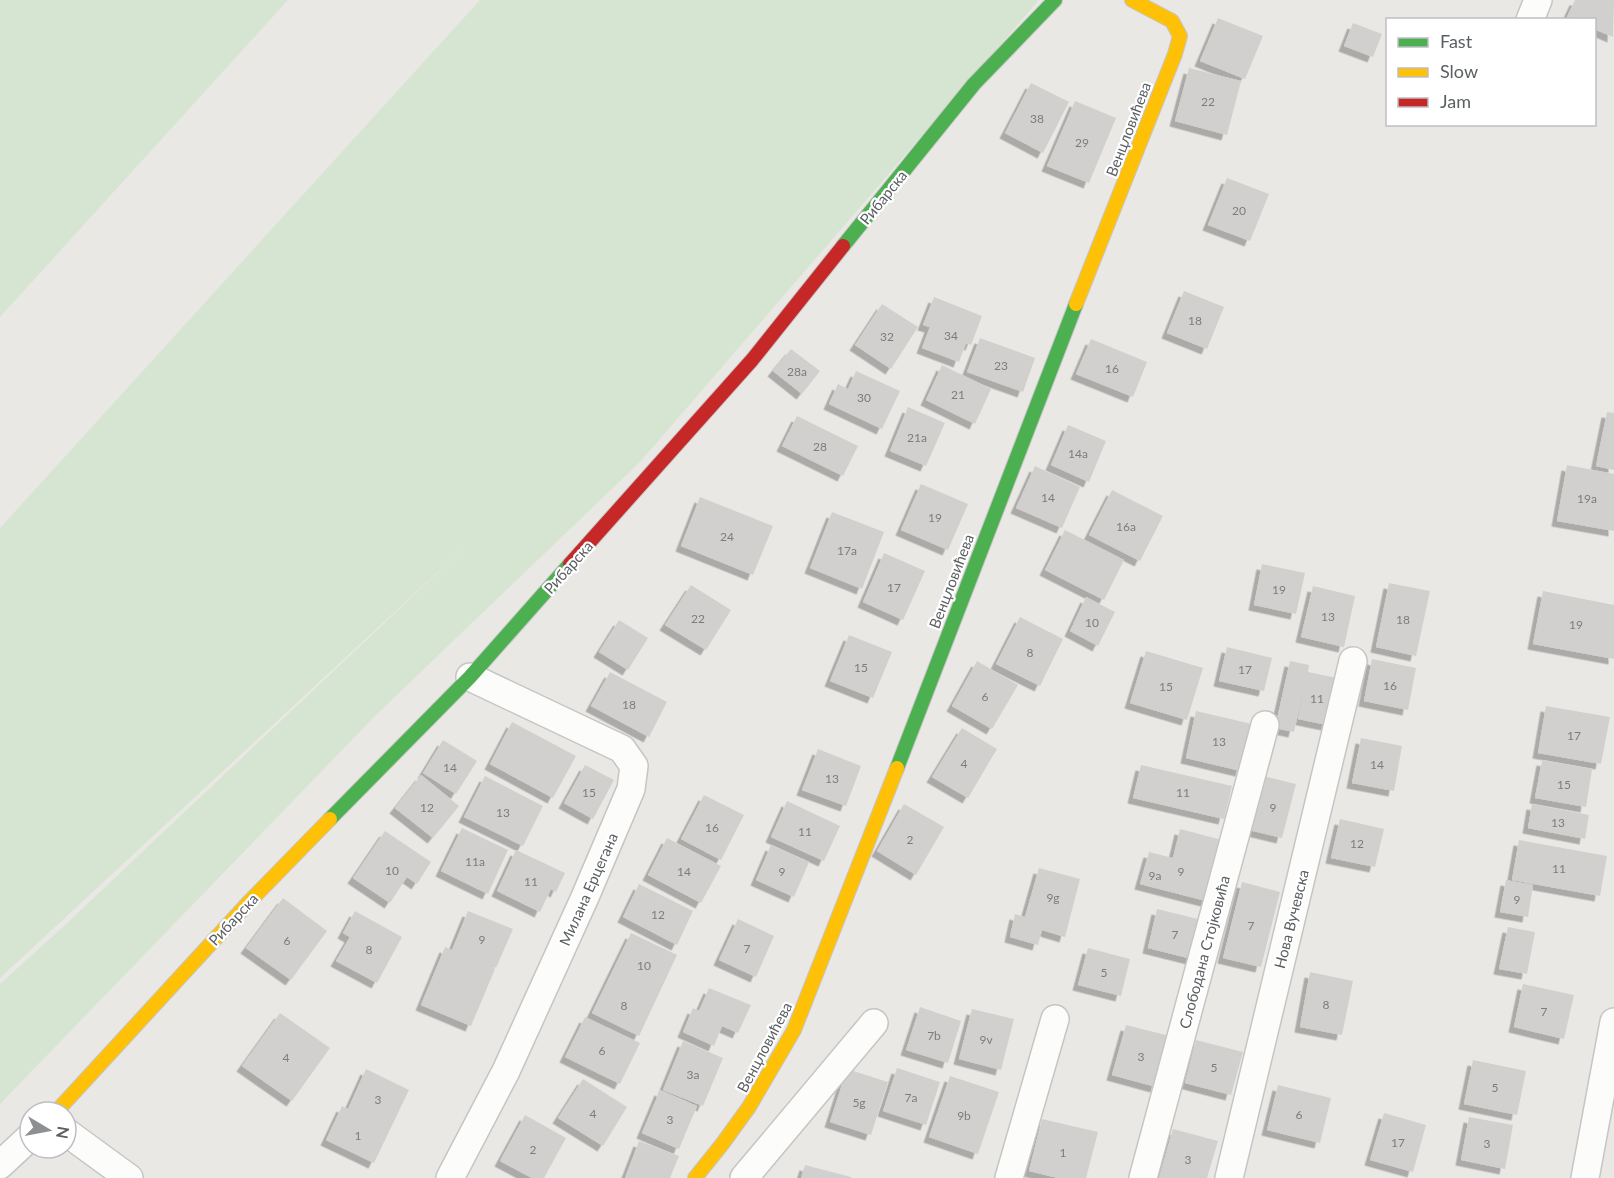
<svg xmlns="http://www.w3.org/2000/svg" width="1614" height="1178" font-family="Lato,sans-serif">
	<defs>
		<filter id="shadow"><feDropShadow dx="-5.5" dy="5.5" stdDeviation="0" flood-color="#0004"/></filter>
	</defs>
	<rect width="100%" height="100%" fill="#eae8e5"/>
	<path fill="#d6e5d1" d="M0,0H288L0,317Z
		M480,0H1039L640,462L375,716L0,1104V984L64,926L468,544L0,978V528Z"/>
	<path fill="#d2d0ce" filter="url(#shadow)" d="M1575,0H1614L1613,37L1594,29V20H1574L1567,17Z
		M1218,18L1263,36L1245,79L1200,61Z
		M1353,23L1382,34L1373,57L1344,46Z
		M1189,68L1241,81L1227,135L1175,121Z
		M1031,83L1069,102L1043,153L1005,133Z
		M1075,101L1116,118L1089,183L1047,166Z
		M1227,178L1269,194L1250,241L1208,225Z
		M1184,291L1224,307L1207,349L1167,333Z
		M934,297L982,316L971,345L966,343L959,362L922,348L930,327L923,325Z
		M882,304L918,327L891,369L855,345Z
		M980,338L1035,358L1023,392L967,372Z
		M1091,339L1147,362L1133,397L1076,374Z
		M791,349L820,371L802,394L773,371Z
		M942,365L991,389L975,424L926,400Z
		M856,371L900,391L882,429L829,404L838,384L848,389Z
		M908,407L945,423L926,466L890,451Z
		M1607,412L1614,413V470L1596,466Z
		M797,416L858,446L843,476L782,446Z
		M1068,425L1106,441L1089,482L1051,465Z
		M1567,465L1614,474V531L1557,521Z
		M1035,466L1080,487L1062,528L1016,508Z
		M921,484L968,504L948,550L901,530Z
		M1112,490L1163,516L1140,561L1089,535Z
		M700,497L773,526L753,575L681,546Z
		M832,512L884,532L862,589L810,568Z
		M1065,530L1124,560L1104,600L1045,570Z
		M884,553L925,571L903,620L863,602Z
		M1262,564L1305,573L1296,614L1254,605Z
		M1389,583L1430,591L1416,656L1376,647Z
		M691,585L731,610L706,650L665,625Z
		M1313,586L1355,596L1344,647L1301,637Z
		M1543,591L1614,605V659L1533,644Z
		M1086,597L1115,612L1098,646L1070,631Z
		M1020,617L1063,639L1040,686L996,664Z
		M619,620L648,638L628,670L599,652Z
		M849,635L892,652L873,698L830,681Z
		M1227,647L1272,658L1264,691L1219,681Z
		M1146,651L1203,668L1187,720L1130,703Z
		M1372,659L1416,668L1408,710L1364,701Z
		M977,661L1018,685L992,729L952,706Z
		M1290,661L1309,665L1308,672L1337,678L1327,725L1298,719L1304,688L1294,732L1275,728Z
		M610,672L667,702L649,737L591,706Z
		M1546,706L1610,717L1601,764L1538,753Z
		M1196,711L1252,724L1241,771L1186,758Z
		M512,722L576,756L553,798L490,764Z
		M962,728L997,749L968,798L932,777Z
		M1361,738L1402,746L1394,791L1352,783Z
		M443,740L477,761L456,794L423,773Z
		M818,749L861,766L846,806L802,790Z
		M1542,760L1592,769L1586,807L1535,798Z
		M585,765L614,780L593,819L564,803Z
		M1141,765L1232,786L1224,819L1133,798Z
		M421,775L459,806L433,838L395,808Z
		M485,776L543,806L523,846L464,817Z
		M1263,776L1296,784L1282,838L1249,830Z
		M704,795L744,815L721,860L681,839Z
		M787,801L840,826L824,861L771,837Z
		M904,804L944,827L916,875L877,851Z
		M1532,804L1589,815L1585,839L1528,828Z
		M1340,819L1384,829L1375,867L1331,858Z
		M462,828L508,850L488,894L441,871Z
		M1180,829L1226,841L1210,902L1140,884L1149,852L1173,858Z
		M385,831L431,862L417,884L407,877L390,903L353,878Z
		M667,838L721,866L701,903L648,875Z
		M1519,840L1607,856L1600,896L1512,880Z
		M771,845L809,862L794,897L756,880Z
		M516,850L565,873L556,892L551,889L540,912L497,891Z
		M1039,868L1080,879L1065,937L1042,930L1038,945L1010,937L1015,914L1025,917Z
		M1506,880L1533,885L1528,917L1500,912Z
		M1242,882L1280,892L1261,967L1223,958Z
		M639,884L693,911L677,945L623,917Z
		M283,898L327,931L291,980L246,948Z
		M1157,909L1202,920L1192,959L1148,948Z
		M355,911L402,937L377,983L336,961L350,937L343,933Z
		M468,911L513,929L496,968L489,965L495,969L471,1026L421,1005L445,947L452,950Z
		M738,919L774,936L756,977L719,960Z
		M1508,927L1535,932L1527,974L1499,969Z
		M631,933L677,955L639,1036L592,1013Z
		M1088,948L1130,959L1121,996L1078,985Z
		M1310,972L1353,981L1342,1035L1300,1027Z
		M1523,984L1574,995L1564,1039L1514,1027Z
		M709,988L751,1005L738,1033L722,1026L714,1046L683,1032L693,1008L699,1011Z
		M920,1007L961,1021L948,1063L906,1050Z
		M972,1009L1014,1019L1001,1070L959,1059Z
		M280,1013L330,1048L292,1101L242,1066Z
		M585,1017L640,1043L620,1084L565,1057Z
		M1126,1025L1170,1036L1156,1087L1112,1075Z
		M1196,1040L1243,1052L1231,1095L1185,1083Z
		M683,1041L723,1058L703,1106L663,1090Z
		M1473,1060L1526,1071L1517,1115L1464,1104Z
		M897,1068L940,1082L926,1125L883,1111Z
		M366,1069L409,1090L374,1163L326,1140L342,1106L348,1109Z
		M847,1069L888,1082L871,1135L830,1122Z
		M950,1076L999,1092L978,1154L929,1137Z
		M583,1079L627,1107L603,1146L558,1118Z
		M1278,1085L1331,1098L1320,1143L1267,1130Z
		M660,1090L697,1106L679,1149L642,1133Z
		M1384,1113L1426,1125L1413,1172L1370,1160Z
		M525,1115L566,1138L544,1178H532L500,1161Z
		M1469,1117L1513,1125L1505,1169L1461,1160Z
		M1042,1119L1098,1132L1086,1178H1058L1029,1171Z
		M1173,1129L1218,1141L1207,1178H1159Z
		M639,1141L679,1156L670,1178H625Z
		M805,1165L851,1177V1178H801Z"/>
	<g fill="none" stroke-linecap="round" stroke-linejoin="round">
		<defs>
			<path id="street" d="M1530,20L1538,0
				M66,1132L129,1178
				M0,1165L30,1137
				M450,1178L506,1071L585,897L631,789L634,766L622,749L470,677
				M744,1178L874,1023
				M1009,1178L1055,1019
				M1143,1178L1265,725
				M1229,1178L1353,661
				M1585,1178L1614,1022"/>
			<path id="fast" d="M843,246L974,84L1055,0
				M897,768L1076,304
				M330,819L470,677L570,564"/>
			<path id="slow" d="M1076,304L1175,54L1180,36L1172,21L1132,0
				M56,1112L249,902L330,819
				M695,1178L723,1143L749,1107L794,1030L897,768"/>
			<path id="jam" d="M570,564L752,360L843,246"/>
		</defs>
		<use href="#street" stroke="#c6c5c6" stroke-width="30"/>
		<use href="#fast" stroke="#c5c5c6" stroke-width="16"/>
		<use href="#slow" stroke="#c5c5c6" stroke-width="16"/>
		<use href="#jam" stroke="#c5c5c6" stroke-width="16"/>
		<use href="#street" stroke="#fcfcfb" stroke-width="27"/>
		<use href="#fast" stroke="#4caf50" stroke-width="14"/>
		<use href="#slow" stroke="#ffc107" stroke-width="14"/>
		<use href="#jam" stroke="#c62828" stroke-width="14"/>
	</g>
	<g text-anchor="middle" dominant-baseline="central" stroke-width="4.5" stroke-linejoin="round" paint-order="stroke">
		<g font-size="12" fill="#7a7c7e">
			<text x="1208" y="101">22</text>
			<text x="1037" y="118">38</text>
			<text x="1082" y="142">29</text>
			<text x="1239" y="210">20</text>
			<text x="1195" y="320">18</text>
			<text x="951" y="335">34</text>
			<text x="887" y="336">32</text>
			<text x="1001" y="365">23</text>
			<text x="1112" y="368">16</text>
			<text x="797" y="371">28a</text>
			<text x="958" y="394">21</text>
			<text x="864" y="397">30</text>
			<text x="917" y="437">21a</text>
			<text x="820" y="446">28</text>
			<text x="1078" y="453">14a</text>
			<text x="1048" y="497">14</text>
			<text x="1587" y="498">19a</text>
			<text x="935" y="517">19</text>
			<text x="1126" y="526">16a</text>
			<text x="727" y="536">24</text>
			<text x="847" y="550">17a</text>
			<text x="894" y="587">17</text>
			<text x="1279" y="589">19</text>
			<text x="1328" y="616">13</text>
			<text x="698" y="618">22</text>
			<text x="1403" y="619">18</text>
			<text x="1092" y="622">10</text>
			<text x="1576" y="624">19</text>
			<text x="1030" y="652">8</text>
			<text x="861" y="667">15</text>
			<text x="1245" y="669">17</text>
			<text x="1390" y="685">16</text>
			<text x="1166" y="686">15</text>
			<text x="985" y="696">6</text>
			<text x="1317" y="698">11</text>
			<text x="629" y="704">18</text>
			<text x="1574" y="735">17</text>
			<text x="1219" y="741">13</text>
			<text x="964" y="763">4</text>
			<text x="1377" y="764">14</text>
			<text x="450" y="767">14</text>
			<text x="832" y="778">13</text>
			<text x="1564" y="784">15</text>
			<text x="589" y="792">15</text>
			<text x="1183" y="792">11</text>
			<text x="427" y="807">12</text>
			<text x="1273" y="807">9</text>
			<text x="503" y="812">13</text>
			<text x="1558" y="822">13</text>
			<text x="712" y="827">16</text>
			<text x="805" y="831">11</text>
			<text x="910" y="839">2</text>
			<text x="1357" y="843">12</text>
			<text x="475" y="861">11a</text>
			<text x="1559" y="868">11</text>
			<text x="392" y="870">10</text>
			<text x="684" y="871">14</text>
			<text x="782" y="871">9</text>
			<text x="1181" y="871">9</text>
			<text x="1155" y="875">9a</text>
			<text x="531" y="881">11</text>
			<text x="1053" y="897">9g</text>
			<text x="1517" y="899">9</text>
			<text x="658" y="914">12</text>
			<text x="1251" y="925">7</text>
			<text x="1175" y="934">7</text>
			<text x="482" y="939">9</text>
			<text x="287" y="940">6</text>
			<text x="747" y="948">7</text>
			<text x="369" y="949">8</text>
			<text x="644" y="965">10</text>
			<text x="1104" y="972">5</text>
			<text x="1326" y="1004">8</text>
			<text x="624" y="1005">8</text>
			<text x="1544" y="1011">7</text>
			<text x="934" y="1035">7b</text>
			<text x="986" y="1039">9v</text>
			<text x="602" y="1050">6</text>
			<text x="1141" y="1056">3</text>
			<text x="286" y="1057">4</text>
			<text x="1214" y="1067">5</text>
			<text x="693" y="1074">3a</text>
			<text x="1495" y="1087">5</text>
			<text x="911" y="1097">7a</text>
			<text x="378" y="1099">3</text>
			<text x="859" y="1102">5g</text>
			<text x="593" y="1113">4</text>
			<text x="1299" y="1114">6</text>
			<text x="964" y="1115">9b</text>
			<text x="670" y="1119">3</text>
			<text x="358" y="1135">1</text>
			<text x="1398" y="1142">17</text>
			<text x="1487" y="1143">3</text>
			<text x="533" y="1149">2</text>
			<text x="1063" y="1152">1</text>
			<text x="1188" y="1159">3</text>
		</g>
		<g font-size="15" fill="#5b5f62" stroke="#fff">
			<text transform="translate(1128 129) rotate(-69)">Венцловићева</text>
			<text transform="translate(883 197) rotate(-51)">Рибарска</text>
			<text transform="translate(568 567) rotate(-48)">Рибарска</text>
			<text transform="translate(951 581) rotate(-69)">Венцловићева</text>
			<text transform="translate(588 889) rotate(-66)">Милана Ерцегана</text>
			<text transform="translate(233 919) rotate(-47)">Рибарска</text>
			<text transform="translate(1291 919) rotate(-76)">Нова Вучевска</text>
			<text transform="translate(1204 952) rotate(-75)">Слободана Стојковића</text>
			<text transform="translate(764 1047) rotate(-62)">Венцловићева</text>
		</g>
	</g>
	<rect x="1386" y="18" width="210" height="108" fill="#ffffff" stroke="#bdbfc0" stroke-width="1.5"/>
	<rect x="1398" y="38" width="30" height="9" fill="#4caf50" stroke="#bdbfc0" stroke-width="1.5"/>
	<text x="1440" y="48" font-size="18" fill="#5b5f62">Fast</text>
	<rect x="1398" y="68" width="30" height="9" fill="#ffc107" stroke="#bdbfc0" stroke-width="1.5"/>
	<text x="1440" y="78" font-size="18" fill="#5b5f62">Slow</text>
	<rect x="1398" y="98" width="30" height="9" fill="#c62828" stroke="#bdbfc0" stroke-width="1.5"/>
	<text x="1440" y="108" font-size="18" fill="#5b5f62">Jam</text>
	<g transform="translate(48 1130) rotate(100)"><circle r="28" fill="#ffffff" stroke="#bdbfc0" stroke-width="1.5"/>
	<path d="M0-4.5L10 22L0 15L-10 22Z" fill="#8d8f90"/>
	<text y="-9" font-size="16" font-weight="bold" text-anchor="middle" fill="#5b5f62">N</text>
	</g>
</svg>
